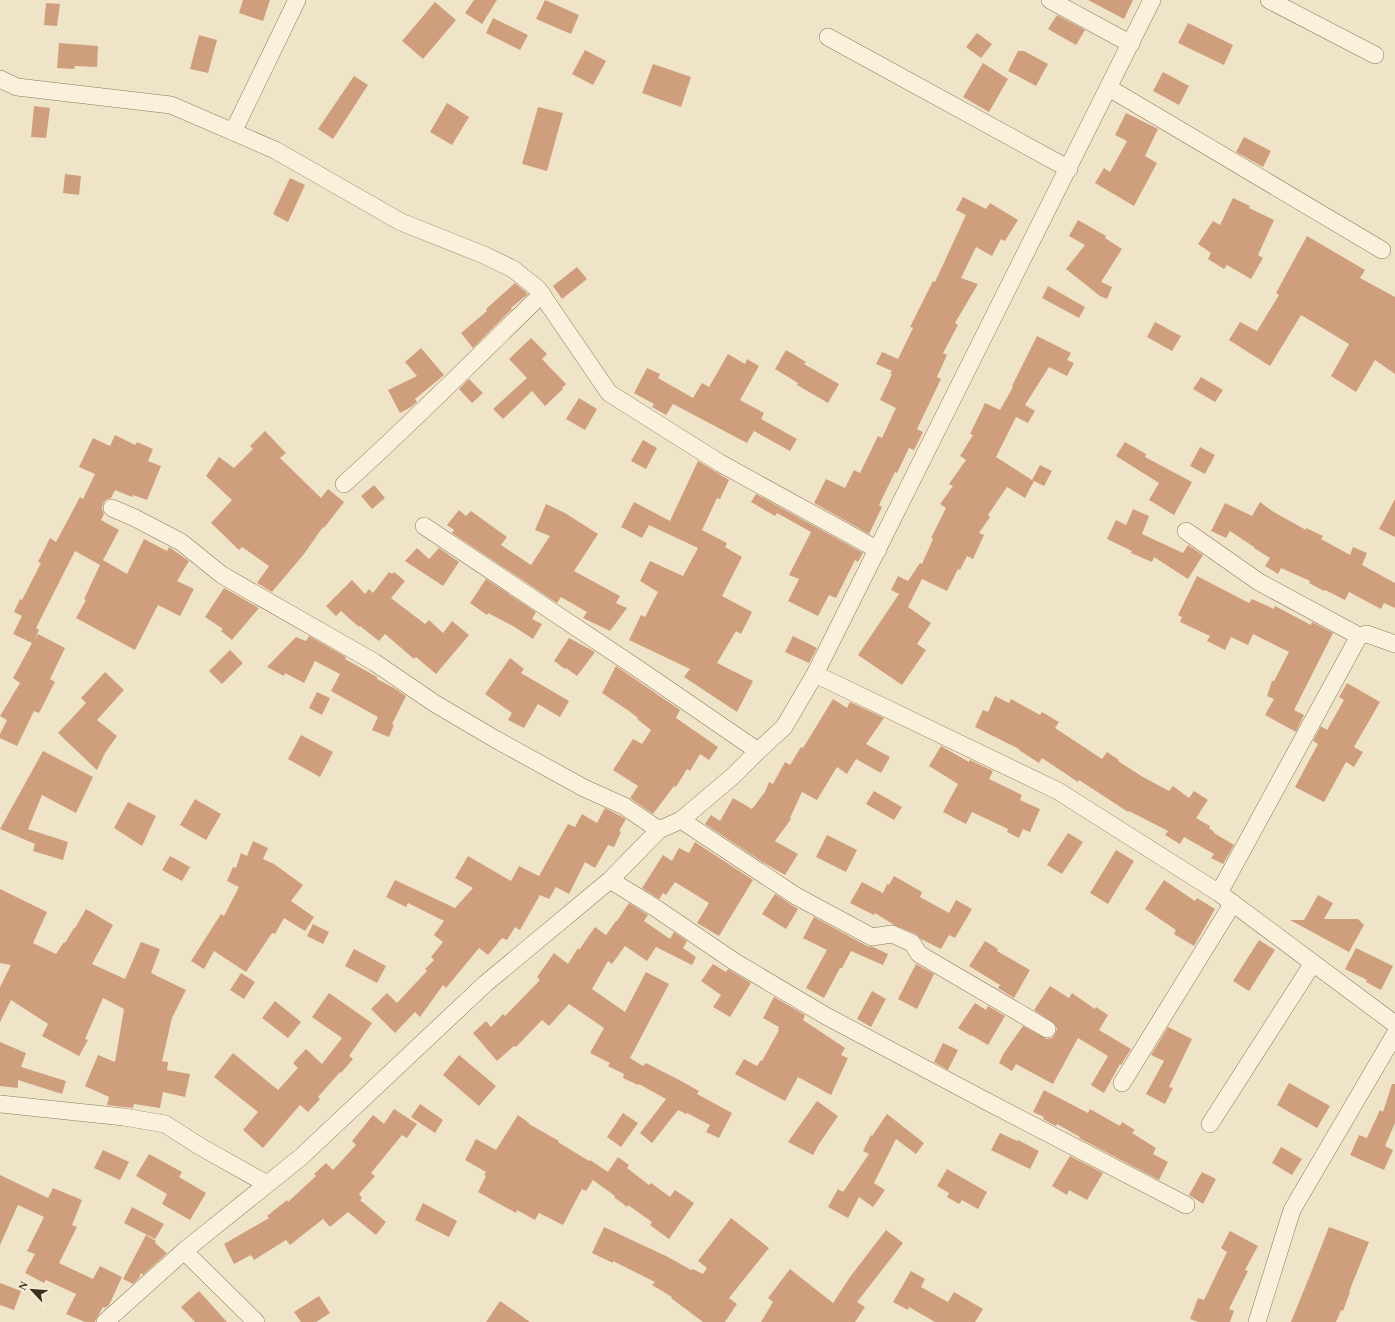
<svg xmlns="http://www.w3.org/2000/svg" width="1395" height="1322" font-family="Georgia,serif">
	<rect width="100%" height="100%" fill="#f0e4c8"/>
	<path fill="#cf9f7d" d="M243,0H270L263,21L239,13Z
		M474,0H497L482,24L465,13Z
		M545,0L579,15L571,34L536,19Z
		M1088,0H1133L1124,19Z
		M435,2L456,20L423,59L402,41Z
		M46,3L60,4L57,26L44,25Z
		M1057,15L1085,30L1076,45L1048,29Z
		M493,18L528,35L520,50L486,33Z
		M1188,23L1233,45L1224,65L1178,43Z
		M977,33L992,44L981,58L966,47Z
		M199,35L217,40L208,73L190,69Z
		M59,43L98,46L97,67L75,66L74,69L57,68Z
		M585,50L606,61L593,85L572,74Z
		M1018,51H1024L1048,64L1036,86L1008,71Z
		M983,63L1008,79L989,112L963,97Z
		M653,64L691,77L681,107L642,93Z
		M1163,72L1189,86L1179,105L1153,91Z
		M354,76L368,85L333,139L318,129Z
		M447,103L469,117L452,145L430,132Z
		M34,106L50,108L46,138L31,137Z
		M538,107L563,113L547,171L522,164Z
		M1126,113L1158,129L1145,156L1157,163L1134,206L1095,183L1104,168L1110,172L1127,141L1115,135Z
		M1244,137L1271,151L1263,167L1236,152Z
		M65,174L81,176L79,195L63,193Z
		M290,178L305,185L288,222L273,214Z
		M963,197L986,209L990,203L1018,220L1005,241L1001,239L992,256L976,247L961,278L978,284L955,323L958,325L943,353L947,355L937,377L941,379L917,429L923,432L914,450L909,448L897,473L895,472L879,505L882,507L869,534L814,503L826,479L845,488L854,470L860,473L878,436L882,438L896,408L880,400L892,374H890L892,371L876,364L882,352L898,359L913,328L910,327L933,281L935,282L966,215L956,210Z
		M1233,198L1250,206L1249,208L1274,220L1258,255L1263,258L1251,279L1227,265L1224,269L1208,259L1211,253L1198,244L1213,221L1220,225Z
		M1078,220L1106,236L1105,238L1122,249L1101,282L1112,287L1107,299L1100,296L1066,269L1085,245L1069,236Z
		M1307,236L1365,270L1360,278L1395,297V374L1375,360L1356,392L1331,376L1349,344L1301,315L1270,366L1229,340L1240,322L1257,331L1279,295L1276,293Z
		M577,267L587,279L562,299L553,286Z
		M515,283L528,294L511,308L512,309L473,348L461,333L487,311L486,309Z
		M1048,286L1085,307L1079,318L1042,298Z
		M1155,322L1181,336L1172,351L1147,337Z
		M1037,336L1071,353L1067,360L1074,363L1067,376L1049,367L1025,405L1035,411L1028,423L1016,417L996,457L1032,480L1040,465L1052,471L1044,486L1032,480L1034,481L1025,498L1007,487L988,515L990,517L979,533L984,535L973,559L967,556L960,570L958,569L947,591L922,579L908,607L931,623L917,644L926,650L902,685L858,655L899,594L891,590L898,576L908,581L920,563L922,564L933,539L931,538L946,508L940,504L953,486L949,484L966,460L960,456L973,435L970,434L985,403L1000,410L1013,387L1012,386Z
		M531,338L547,354L542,359L566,384L562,388L563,389L545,406L532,391L503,419L493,409L527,378L509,359Z
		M421,348L444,375L415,399L417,402L411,407L400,413L388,390L417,376L405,362Z
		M786,350L806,362L804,364L839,384L828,403L797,385L798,383L775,369Z
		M728,354L745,364L747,359L759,366L740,400L764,413L761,419L797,439L790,451L754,431L747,443L673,404L666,415L652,407L654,404L634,393L647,368L660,374L658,378L693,398L702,383L709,387Z
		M1201,377L1223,390L1215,402L1193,389Z
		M469,379L483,393L472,403L459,389Z
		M579,398L597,409L585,430L566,419Z
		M265,431L286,453L280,458L321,498L328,489L344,502L324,528L323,527L304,554L272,592L257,583L269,566L242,547L239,550L211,523L232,500L206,476L219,457L234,468L253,449L250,446Z
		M115,435L135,445L137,442L153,449L148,461L161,466L147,500L133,495L132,497L115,490L111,498L106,500L103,504L102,509L104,514L101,520L119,530L103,560L127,574L144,539L167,551L169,547L189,561L177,581L194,589L180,616L158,605L135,650L76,618L86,600L84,599L100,565L75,551L36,628L39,630L33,643L38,634L65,648L50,679L55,682L39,713L34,711L17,746L0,738V734L7,720L0,716L20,683L13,678L32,643L13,634L22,616L14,612L20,599L22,600L41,563L38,562L50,538L56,542L80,497L83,499L95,474L79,467L93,438L110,446Z
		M643,440L657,448L646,469L631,461Z
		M1125,442L1146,454L1145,457L1192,482L1174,515L1149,500L1159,483L1116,456Z
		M1200,447L1215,455L1205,474L1190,466Z
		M698,461L729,480L720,499L717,498L702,530L727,543L725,547L742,557L722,596L752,612L741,634L736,631L717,663L753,681L737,712L684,677L690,669L629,640L641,615L645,617L658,592L640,581L650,561L683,576L698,548L649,525L642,538L621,527L634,502L670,521Z
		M374,485L385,498L372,509L361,496Z
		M756,494L863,553L858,562L855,560L836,598L829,595L818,616L788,601L799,579L789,575L811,532L777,513L775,516L751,502Z
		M1395,499V537L1379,529Z
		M1260,502L1272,511L1306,530V528L1323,536L1321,539L1350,555L1353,547L1367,553L1362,565L1395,583V608L1384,603L1381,609L1349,592L1345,600L1325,590L1324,591L1309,583L1310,581L1281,568L1278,574L1265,566L1270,558L1254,548V547L1230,531L1226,538L1211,531L1225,503L1252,516Z
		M546,504L565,513L598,534L574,571L620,596L616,603L627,608L610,631L583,618L587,612L561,597L557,603L452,533L454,530L447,525L459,510L466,516L471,511L507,537L501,545L531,565L550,536L535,530Z
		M1133,509L1149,516L1142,534L1183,553L1188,545L1203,555L1188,579L1154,557L1152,562L1131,553L1132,551L1107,539L1116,520L1126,525Z
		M417,548L429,559L439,548L459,562L443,586L405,561Z
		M389,572L392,574L394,572L405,581L391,598L425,624L429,620L443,633L452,621L469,635L436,674L416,657L414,659L385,634L379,641L360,626L359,627L341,611L336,616L326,606L352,580L365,594L369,589L373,593Z
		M1197,576L1249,603L1252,599L1274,609L1275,606L1311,625L1312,622L1333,633L1294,710L1304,715L1296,732L1265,715L1274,699L1267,696L1272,681H1274L1289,652L1253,634L1248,645L1231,637L1225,650L1207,641L1210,636L1180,622L1182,617L1178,615Z
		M486,579L536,612L532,619L542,624L533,639L513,626L488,613L487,615L470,603Z
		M224,588L259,608L232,640L221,631L223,629L205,617Z
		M309,636L346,657L345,659L377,677V679L394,688L406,696L392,724L394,725L389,737L372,730L378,717L331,691L340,674L315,661L304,683L285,673L284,676L267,667L296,637L306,641Z
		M793,636L817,648L809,663L785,652Z
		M569,638L595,652L577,676L566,668L565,669L554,661Z
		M230,650L243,663L222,684L209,671Z
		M510,658L524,669L521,673L569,701L560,717L538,704L524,728L508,720L512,713L485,694Z
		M616,666L680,710L676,718L718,747L709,760L700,754L690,771L687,769L676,787L674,786L653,814L630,798L638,786L613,770L633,739L642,744L651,730L637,719L638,718L629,711L602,693Z
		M105,672L124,690L97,720L117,736L105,753L97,770L58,733L86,703L81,698Z
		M1347,683L1380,702L1354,747L1363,752L1354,767L1346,762L1324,802L1295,787L1318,744L1313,741L1321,726L1327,730L1344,700L1339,697Z
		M317,692L330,698L322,715L309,708Z
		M995,696L1009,703L1011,699L1040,715L1042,712L1059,722L1055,728L1102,759L1107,752L1119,760L1118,761L1143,777L1169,791L1173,786L1189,798L1194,791L1208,800L1196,818L1210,826L1209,828L1214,832V833L1234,845L1223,864L1211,858L1214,854L1184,837L1180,844L1165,835L1168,831L1129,811L1128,812L1079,780L1078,782L1042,758L1039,763L1019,750V749L975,727L983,710L988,712Z
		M833,699L847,708L850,702L884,718L866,744L890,757L881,773L856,759L847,774L837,767L817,800L802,792L790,818L791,819L775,841L798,854L785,875L764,863L705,824L711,815L720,821L733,798L752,809L765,792L769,782L773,784L785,762L790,765L801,747L803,748Z
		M301,735L333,752L320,777L288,759Z
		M941,746L969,762L970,760L993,771L989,779L1022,795L1020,800L1040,809L1030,832L1023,829L1019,838L1007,832L1008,829L972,812L966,824L943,812L958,784L929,766Z
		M43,751L93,777L76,813L42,795L28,829L68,842L63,860L33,851L35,844L0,829Z
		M874,791L902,807L894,820L866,804Z
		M195,799L221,814L206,840L180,825Z
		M128,802L156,816L142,846L114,828Z
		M605,808L626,819L619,831L621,832L614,847L608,845L595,868L585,862L569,894L556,887L549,899L540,895L520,930L515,927L507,940L502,938L488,955L479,948L446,988L443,985L420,1017L415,1012L395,1033L371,1009L387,993L397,1003L427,971L425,969L434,960L431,957L443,942L434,935L444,921L408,903L406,907L386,897L395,880L455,908L473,888L455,878L468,856L511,881L519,866L539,876L568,824L575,827L582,814L597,823Z
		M1068,833L1083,842L1062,874L1047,865Z
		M827,835L857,850L846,872L816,857Z
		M253,841L268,848L263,859L274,864L303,885L291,901L314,917L305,931L284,918L275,934L272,933L246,972L214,951L204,969L191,961L221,914L224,916L239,887L227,881L233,867L236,868L241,853L247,856Z
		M695,842L753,880L719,936L697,923L709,903L675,882L666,895L663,893L659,899L642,888L663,855L672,861L679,848L689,853Z
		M1116,850L1134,861L1108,904L1090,893Z
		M170,856L190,867L182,881L162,870Z
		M894,876L922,892L920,897L949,913L956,900L972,909L955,938L949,935L941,949L921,939L916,934L894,925L875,913L874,915L850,903L862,882L883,893L887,884L889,885Z
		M1164,880L1195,901L1197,898L1215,909L1194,946L1174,934L1176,930L1145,909Z
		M0,889L47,912L33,943L56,954L64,942L65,943L74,928H75L86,909L113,925L92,964L125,979L141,942L160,949L151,973L186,990L172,1018L162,1061L168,1062L167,1070L190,1074L185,1097L163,1092L160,1108L134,1104L133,1108L107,1105L109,1097L85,1086L98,1055L115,1062L124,1009L103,998L85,1039L88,1040L79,1056L42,1036L48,1024L11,1000L0,1022V987L11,965L0,963Z
		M775,894L798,909L786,929L762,914Z
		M1318,895L1333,903L1324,919H1358L1364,925L1349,952L1290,920H1304Z
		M629,903L648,915L644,921L670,939L674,932L687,941L683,948L696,957L692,965L656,947L647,961L625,946L612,964L608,961L592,989L625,1012L646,972L669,984L630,1058L643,1066L646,1063L683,1082L699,1091L697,1094L732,1113L719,1138L706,1132L710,1125L687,1113L686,1114L678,1110L652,1143L640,1133L666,1099L639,1084L638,1085L623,1078L624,1074L608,1066L610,1063L590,1053L604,1028L569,1004L549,1026L542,1020L516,1047L514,1046L497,1061L473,1033L486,1021L491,1027L503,1014L505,1016L540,980L537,977L554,953L568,964L578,948L579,950L595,927L606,935L616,921H617Z
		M814,917L867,946L873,947L888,954L883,965L851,951L842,968H840L824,998L806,988L827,950L803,938Z
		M313,924L329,932L323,944L307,936Z
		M1259,940L1275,950L1249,991L1233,981Z
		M985,941L998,949L997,951L1030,970L1014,998L998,988L1000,985L969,966Z
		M1356,948L1393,966L1381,990L1366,982L1367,980L1345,969Z
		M354,949L386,966L377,983L345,966Z
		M713,964L726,972L728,969L751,983L730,1017L713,1007L721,995L701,981Z
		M916,964L934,974L917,1009L898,999Z
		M241,973L255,982L244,999L230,990Z
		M1050,986L1069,998L1072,993L1095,1009L1096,1007L1108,1015L1099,1030L1131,1049L1121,1065L1120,1064L1104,1093L1091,1085L1108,1056L1078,1038L1053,1084L1016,1064L1012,1071L999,1063L1004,1053L1023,1026L1047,1039L1052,1038L1055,1034L1057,1029L1055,1024L1034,1010Z
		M872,991L886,999L871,1027L857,1019Z
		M329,993L372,1023L349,1056L353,1059L341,1073L340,1072L318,1097L320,1099L308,1112L300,1105L263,1148L243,1130L258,1112L214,1077L233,1053L278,1090L298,1068L293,1063L306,1049L322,1064L342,1038L312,1017Z
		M774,997L805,1015L803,1020L845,1048L841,1055L848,1058L831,1095L798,1077L785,1101L735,1074L744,1059L757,1066L761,1060L762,1061L779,1030L778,1029L779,1027L763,1018Z
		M275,1001L301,1022L288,1038L262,1018Z
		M975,1003L986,1010L988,1006L1005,1016L988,1045L971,1035V1036L958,1028Z
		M1168,1027L1192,1039L1169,1087L1173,1088L1165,1104L1146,1094L1164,1061L1151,1055Z
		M0,1042L26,1053L21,1067L66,1081L62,1094L18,1080V1088L0,1086Z
		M943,1043L958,1050L948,1070L934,1062Z
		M459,1055L496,1086L479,1106L443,1075Z
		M1289,1083L1330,1106L1317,1128L1277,1105Z
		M1392,1084H1395V1123L1385,1146L1393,1150L1384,1170L1350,1155L1359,1135L1367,1138L1380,1110L1383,1112Z
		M1044,1090L1088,1113L1090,1109L1120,1126L1122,1122L1135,1130L1132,1133L1156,1148L1153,1154L1168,1162L1159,1180L1079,1138L1080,1137L1057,1124L1056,1126L1043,1119L1044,1117L1033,1112Z
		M817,1101L838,1116L819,1144L813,1155L788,1142Z
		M420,1104L443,1120L435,1133L411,1117Z
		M394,1109L417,1124L407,1138L402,1135L371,1173L375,1176L359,1194L362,1198L360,1200L386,1222L376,1235L348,1212L330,1227L323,1219L290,1245L286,1240L254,1260L251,1255L234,1264L224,1244L269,1218L267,1216L287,1200L288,1202L316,1176L314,1174L326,1163L333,1170L356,1145L352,1141L373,1115L384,1124Z
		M623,1113L638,1123L621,1147L607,1137Z
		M887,1114L924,1143L916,1154L896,1139L874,1183L885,1190L873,1207L859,1197L848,1218L828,1207L838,1189L843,1192L869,1154L863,1151L871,1135L872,1136Z
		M518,1115L529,1123V1124L559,1141L558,1142L589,1161L590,1160L608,1172L618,1157L629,1165L627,1168L649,1185L651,1183L670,1197L675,1190L694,1203L669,1239L650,1225L652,1222L628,1205L627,1207L614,1197L615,1196L593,1180L586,1191L582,1189L563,1225L539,1213L535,1220L517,1210L516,1213L478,1192L486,1176L484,1175L486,1172L465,1160L476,1139L496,1150Z
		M1000,1133L1017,1141L1018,1140L1039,1151L1030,1169L991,1150Z
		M1281,1147L1302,1159L1292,1175L1272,1163Z
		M103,1150L129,1162L120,1180L94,1168Z
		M149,1154L182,1172L179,1177L206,1193L190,1220L162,1204L167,1194L136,1176Z
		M1070,1156L1103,1173L1087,1200L1069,1190L1067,1195L1052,1186Z
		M947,1169L987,1192L978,1209L962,1200L959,1204L947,1197L949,1193L937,1186Z
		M1202,1172L1216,1179L1203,1204L1189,1195Z
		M0,1175L48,1198L53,1188L82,1200L72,1225L77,1227L59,1263L93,1279L100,1266L122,1277L109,1305L105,1308L103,1307L96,1319L95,1322H85L66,1314L76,1294L46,1280L44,1283L25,1273L35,1254L27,1251L44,1217L18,1205L0,1245Z
		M423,1203L457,1221L449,1237L415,1220Z
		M132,1207L164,1224L155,1239L124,1223Z
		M731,1218L769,1248L729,1298L737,1304L725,1322H703L671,1298L672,1297L652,1285L655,1282L613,1261V1263L592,1253L604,1227L668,1257L691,1270L693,1269L703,1274L707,1268L698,1261Z
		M1329,1227L1369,1242L1349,1292H1350L1343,1311L1341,1310L1336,1322H1291L1312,1270Z
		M886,1230L903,1243L857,1302L865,1307L855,1322H761L773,1302L768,1298L790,1269L833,1303L850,1277Z
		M1230,1231L1258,1246L1245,1270L1248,1271L1229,1309L1234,1311L1230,1322H1198L1190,1319L1198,1298L1204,1300L1227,1252L1221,1248Z
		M146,1235L156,1241L155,1243L167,1253L143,1275L141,1273L139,1278L133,1284L123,1279Z
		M911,1271L925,1279L921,1287L948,1302L954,1292L983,1309L975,1322H935L909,1307L908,1310L893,1302Z
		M0,1283L21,1291L14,1310L0,1305Z
		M199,1291L227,1322H195L181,1307Z
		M319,1296L330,1313L316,1322H301L294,1312Z
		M500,1301L530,1322H486Z"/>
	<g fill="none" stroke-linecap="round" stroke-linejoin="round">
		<defs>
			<path id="minor" d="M1050,0L1131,44
				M1269,0L1375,55
				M828,37L1069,169
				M0,79L17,87L171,105L275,150L401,222L484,255L513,269L538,289L609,393L720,463L878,550
				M1109,88L1382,250
				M233,132L297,0
				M344,484C412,423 476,358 542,294
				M112,508L135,518L181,542L222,575L374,662L434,703L495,739L584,788L624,806L659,830
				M424,526L640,670L758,751
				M1186,531L1259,582L1359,636
				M815,674L1058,791L1219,893L1395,1024
				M681,820L796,896L872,937L892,934L912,943L919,954L1047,1029
				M610,880L654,907L735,962L826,1016L986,1101L1186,1205
				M1219,893L1359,636L1367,634L1395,644
				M1122,1083L1233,903
				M0,1104L124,1117L165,1124L201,1147L267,1184
				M1210,1124L1313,963
				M184,1251L256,1322
				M105,1322L184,1251L301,1157L485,984L610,880L659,830L681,820L733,776L758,751L784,727L815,674L1152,0
				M1257,1322L1292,1210L1395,1034"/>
		</defs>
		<use href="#minor" stroke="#8d765c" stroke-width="18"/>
		<use href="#minor" stroke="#faf1dc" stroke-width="17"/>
	</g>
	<g transform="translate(32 1290) rotate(296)" stroke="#f7eed8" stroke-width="3" paint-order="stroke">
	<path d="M0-3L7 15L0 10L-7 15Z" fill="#3d2e20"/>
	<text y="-6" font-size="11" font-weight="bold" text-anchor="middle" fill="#3d2e20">N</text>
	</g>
</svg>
